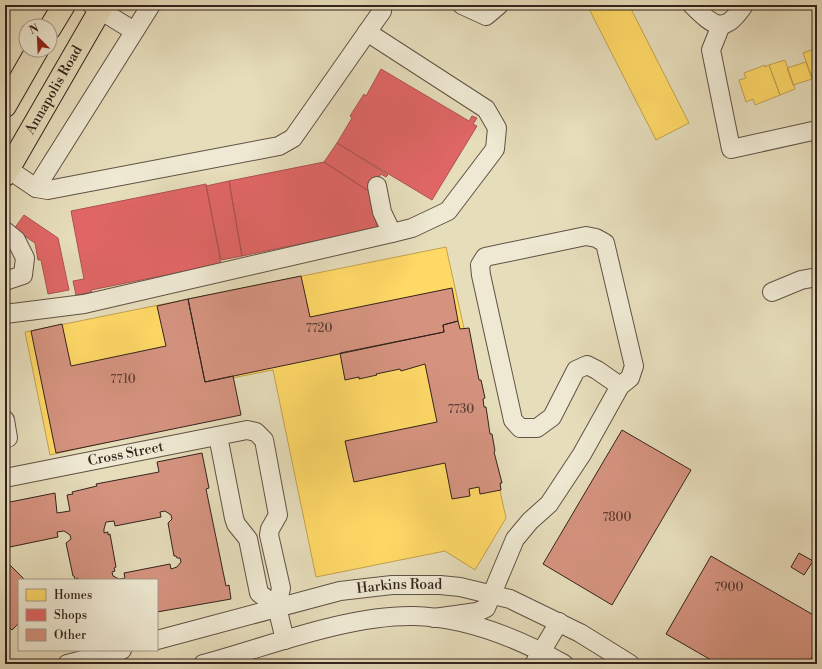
<svg xmlns="http://www.w3.org/2000/svg" width="822" height="669" font-family="'Libre Bodoni',serif">
	<rect width="100%" height="100%" fill="#e6ddbb"/>
	<filter id="stains"><feTurbulence type="fractalNoise" baseFrequency=".005" numOctaves="4"/><feColorMatrix values="0 0 0 0 .2 0 0 0 0 .09 0 0 0 0 .02 0 0 0 .5 -.17"/></filter>
	<radialGradient id="worn" r=".72"><stop offset=".6" stop-color="#630" stop-opacity="0"/><stop offset="1" stop-color="#630" stop-opacity=".3"/></radialGradient>
	<path fill="#ffd966" stroke="#c2a250" d="M587,5H629L689,123L656,140Z
		M817,48V85L815,86L803,53Z
		M785,60L795,89L780,95L769,65Z
		M806,62L812,79L793,85L787,68Z
		M765,65V67L769,65L780,95L755,105L753,99L746,102L739,80L746,78L744,73Z
		M446,247L506,518L475,570L445,551L316,577L273,370L232,378L239,413L50,455L25,332Z"/>
	<path fill="#e06666" stroke="#ac5250" d="M381,69L469,121L472,116L477,118L473,124L477,126L432,200L337,143L352,118L350,116L364,94L366,96Z
		M337,143L388,175L386,177L381,174L370,192L324,162Z
		M324,162L370,192L377,228L242,256L229,181Z
		M229,181L242,256L221,260L206,186Z
		M206,184L221,264L91,290L92,292L76,295L73,281L84,279L71,211Z
		M24,215L58,238L69,290L48,294L41,260H38L35,243L14,229Z"/>
	<path fill="#d5937f" stroke="#34231c" fill-rule="evenodd" d="M301,276L310,317L452,288L458,321L443,325L444,332L205,382L188,299Z
		M188,299L205,382L233,376L241,415L56,453L31,331L62,324L71,366L166,346L157,306Z
		M458,321L460,329L469,328L479,380H481L485,398L483,399L484,407H486L490,434H492L495,451L494,452L502,483H500L501,490L480,494L479,487L469,489L470,496L452,499L445,463L354,482L345,441L437,422L425,364L401,371L400,369L376,374L377,375L359,379V377L345,380L340,353L444,332L443,325Z
		M622,430L691,470L612,605L543,564Z
		M202,453L209,488L206,489L226,586L229,585L231,599L157,612V580H79L78,578L75,579L74,576H73L66,543L71,539L70,535L64,531L57,532L58,537L5,548V503L55,493L57,513L70,511L67,495L73,494L72,492L97,486L96,484L159,472L157,462ZM165,511L171,515L172,519L168,523L174,556H176L177,558H180L181,562L177,567L171,569L170,564L124,573L125,578L119,579L113,576L112,572L115,571L114,568L116,567L110,534L108,535V532L104,533V529L106,522L114,521L115,526L161,517L160,512Z
		M799,553L813,561L804,575L791,567Z
		M711,556L817,617V649L808,664H718L666,634Z
		M5,560L25,580H19V623L12,630L5,623Z"/>
	<g fill="none" stroke-linecap="round" stroke-linejoin="round">
		<defs>
			<g id="minor">
				<path d="M92,5L134,31"/>
				<path d="M462,5L486,16L499,5"/>
				<path d="M692,5C714,27 724,35 744,5"/>
				<path d="M721,25L711,50L731,149L817,130"/>
				<path d="M367,32L486,109L497,128L495,149L448,211L412,228L392,233L382,212L377,186"/>
				<path d="M8,169L36,188L48,190L279,146L293,138L382,11L380,5"/>
				<path d="M36,188L151,5"/>
				<path d="M5,231L16,240L25,258L23,275L5,281"/>
				<path d="M772,292L801,280L817,277"/>
				<path d="M5,314L84,304L392,233"/>
				<path d="M5,420L8,438"/>
				<path d="M218,436L234,518L236,524L248,539L259,593L277,607"/>
				<path id="s1" d="M5,478L247,430L256,432L264,440L278,515L270,529L269,535L281,588L277,607L285,640"/>
				<path d="M434,618L477,612L486,608L515,539L530,521L549,504L582,454L620,386L630,378L634,366L605,243L596,238L586,236L485,257L480,265L481,275L513,420L520,428H537L552,417L576,370L587,365L597,370L620,386"/>
				<path id="s2" d="M157,640L340,591L392,585H440L460,587L510,599L580,633L630,664"/>
				<path d="M67,664L122,650"/>
				<path d="M203,664C267,647 347,615 413,616C467,617 518,638 564,664"/>
				<path d="M534,664L559,622"/>
			</g>
			<g id="major">
				<path d="M50,28L64,5"/>
				<path d="M5,106L37,50"/>
				<path id="s3" d="M5,175L103,5"/>
			</g>
		</defs>
		<use href="#minor" stroke="#605244" stroke-width="20"/>
		<use href="#major" stroke="#34231c" stroke-width="24"/>
		<use href="#minor" stroke="#efe9d3" stroke-width="18"/>
		<use href="#major" stroke="#e6ddbb" stroke-width="22"/>
	</g>
	<g text-anchor="middle" dominant-baseline="central" stroke-width="4" stroke-linejoin="round" paint-order="stroke">
		<g font-size="12" fill="#5c3f35">
			<text x="319" y="328">7720</text>
			<text x="123" y="379">7710</text>
			<text x="461" y="409">7730</text>
			<text x="617" y="517">7800</text>
			<text x="729" y="587">7900</text>
		</g>
		<g font-size="14" fill="#34231c" stroke="#efe9d3">
			<text stroke="none"><textPath href="#s3" startOffset="98">Annapolis Road</textPath></text>
			<text stroke="none"><textPath href="#s1" startOffset="123">Cross Street</textPath></text>
			<text stroke="none"><textPath href="#s2" startOffset="249">Harkins Road</textPath></text>
		</g>
	</g>
	<rect width="822" height="669" fill="none" stroke="#e6ddbb" stroke-width="20"/>
	<rect x="6" y="6" width="810" height="657" fill="none" stroke="#34231c" stroke-width="2"/>
	<rect x="10" y="10" width="802" height="649" fill="none" stroke="#34231c"/>
	<rect x="18" y="579" width="140" height="72" fill="#efe9d3" stroke="#a49a8a"/>
	<rect x="26" y="589" width="20" height="12" fill="#ffd966" stroke="#a49a8a"/>
	<text x="54" y="599" font-size="12" fill="#34231c">Homes</text>
	<rect x="26" y="609" width="20" height="12" fill="#e06666" stroke="#a49a8a"/>
	<text x="54" y="619" font-size="12" fill="#34231c">Shops</text>
	<rect x="26" y="629" width="20" height="12" fill="#d5937f" stroke="#a49a8a"/>
	<text x="54" y="639" font-size="12" fill="#34231c">Other</text>
	<g transform="translate(38 38) rotate(336)"><circle r="19" fill="#efe9d3" stroke="#a49a8a"/>
	<path d="M0-3L7 15L0 10L-7 15Z" fill="#8f2418"/>
	<text y="-6" font-size="11" font-weight="bold" text-anchor="middle" fill="#34231c">N</text>
	</g>
	<rect width="100%" height="100%" filter="url(#stains)"/>
	<rect width="100%" height="100%" fill="url(#worn)"/>
</svg>
